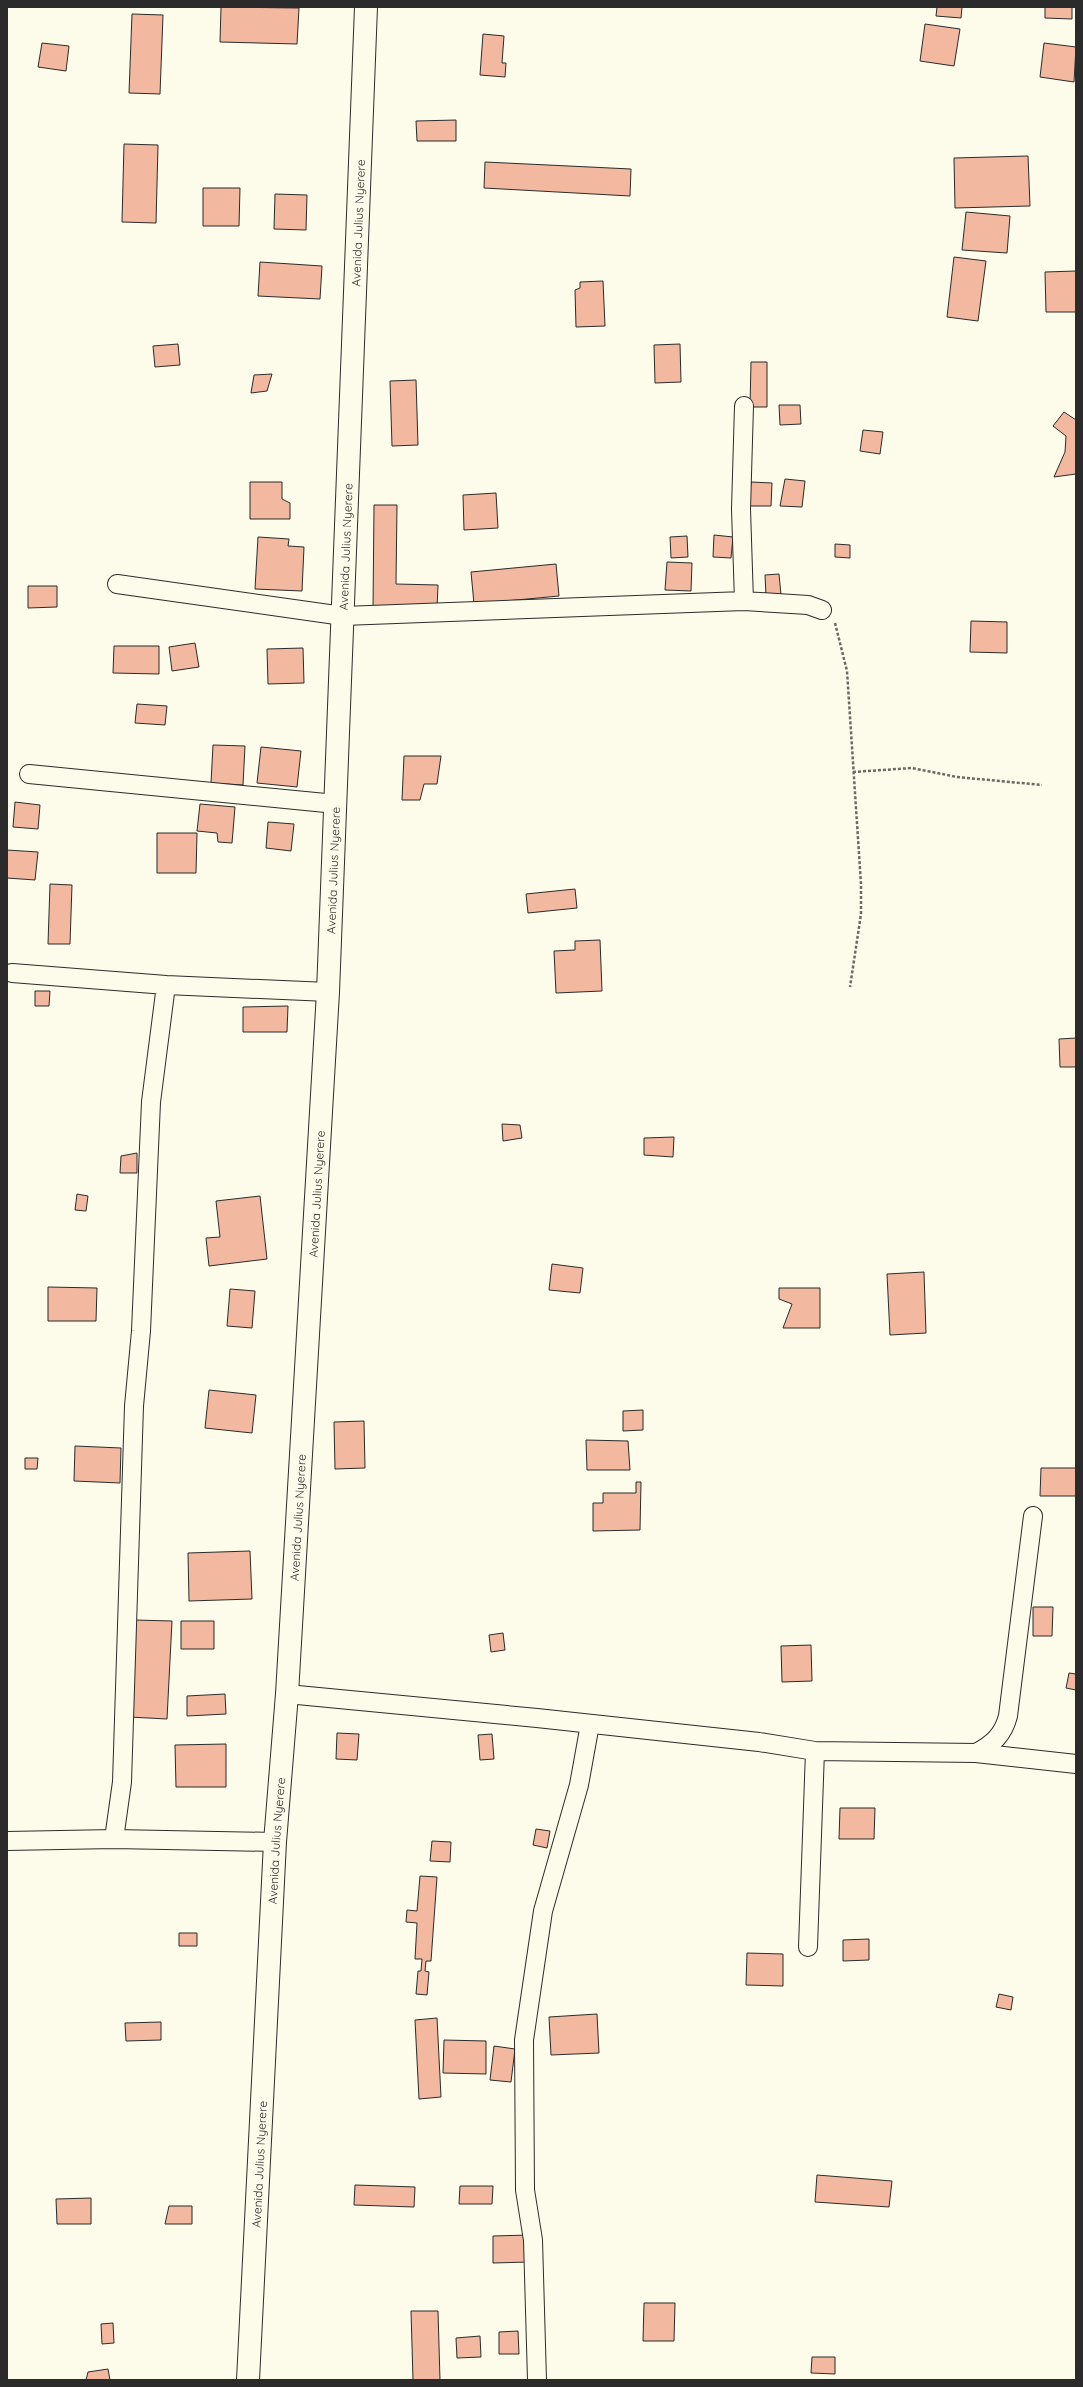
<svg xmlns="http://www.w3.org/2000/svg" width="1083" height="2387" font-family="Quicksand,sans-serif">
	<rect width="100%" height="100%" fill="#fdfbea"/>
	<path fill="#f2b8a0" stroke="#2b2b2b" d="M221,7L299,8L297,44L220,42Z
		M937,7H962L961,18L936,16Z
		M1045,7H1072V19L1045,18Z
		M132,14L163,15L160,94L129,93Z
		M925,24L960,29L954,66L920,61Z
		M483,34L504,36L502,63H506L505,77L480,75Z
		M42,43L69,46L66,71L38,67Z
		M1044,43L1076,47L1074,82L1040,77Z
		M456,120V141H417L416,121Z
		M124,144L158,145L156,223L122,222Z
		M1028,156L1030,206L955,208L954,158Z
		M485,162L631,169L630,196L484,188Z
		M203,188H240L239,226H203Z
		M275,194L307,195L306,230L274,229Z
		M966,212L1010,216L1007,253L962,250Z
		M954,257L986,261L978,321L947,317Z
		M260,262L322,266L320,299L258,296Z
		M1076,271V312H1046L1045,272Z
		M603,281L605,326L576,327L575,290L580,288V282Z
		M178,344L180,365L155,367L153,346Z
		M680,344L681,382L655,383L654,345Z
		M751,362H767V407H750Z
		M272,374L267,391L251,393L254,375Z
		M416,380L418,445L392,446L390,381Z
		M779,405H800L801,424L780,425Z
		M1064,412L1076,420V474L1054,477L1065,452L1066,436L1053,426Z
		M863,430L883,432L880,454L860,451Z
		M785,479L805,481L802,507L780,506Z
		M250,482H282V499L290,503V519H250Z
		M751,482L772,483L771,506H749Z
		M496,493L498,528L464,530L463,495Z
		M374,505H397L396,584L438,585L437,609H373Z
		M714,535L733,537L731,558L713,557Z
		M687,536L688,557L671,558L670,537Z
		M258,537L289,539L288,546L304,547L302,591L255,589Z
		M835,544L850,545V558L835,557Z
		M667,562L692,563L691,591L665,590Z
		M556,564L559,596L474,604L471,572Z
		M779,574L781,595L766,596L765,575Z
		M28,586H57V607L28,608Z
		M971,621L1007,622V653L970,652Z
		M195,643L199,667L172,671L169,647Z
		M114,646H159V674L113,673Z
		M303,648L304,683L268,684L267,649Z
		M137,704L167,706L165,725L135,723Z
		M213,745L245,746L243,785L211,783Z
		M261,747L301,751L297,787L257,783Z
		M404,756H441L437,784H424L420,800H402Z
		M15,802L40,805L38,829L13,827Z
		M200,804L235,807L232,843L218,842L217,833L197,831Z
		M268,822L294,824L291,851L266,848Z
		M157,833H197L196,873H157Z
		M7,850L38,852L35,880L7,878Z
		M50,884L72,885L70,944H48Z
		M575,889L577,908L528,913L526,894Z
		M600,940L602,991L556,993L554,951L575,950V941Z
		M35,991H50L49,1006H35Z
		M288,1006L287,1032H243V1007Z
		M1076,1038V1067H1060L1059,1039Z
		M502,1124L520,1125L522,1138L503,1141Z
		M674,1137L673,1157L644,1155V1138Z
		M137,1153V1173H120L121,1156Z
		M77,1194L88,1196L86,1211L75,1210Z
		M260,1196L267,1259L209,1266L206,1238L220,1237L216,1201Z
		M552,1264L583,1268L580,1293L549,1290Z
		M924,1272L926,1333L890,1335L887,1274Z
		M48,1287L97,1288L96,1321H48Z
		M779,1288H820V1328H783L792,1304L779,1299Z
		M230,1289L255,1291L252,1328L227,1326Z
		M209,1390L256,1395L252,1433L205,1428Z
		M643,1410V1430L623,1431V1411Z
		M364,1421L365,1468L335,1469L334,1422Z
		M586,1440L628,1441L630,1470H587Z
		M75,1446L121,1448L120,1483L74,1481Z
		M25,1458H38L37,1469H25Z
		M1041,1468H1076V1496H1040Z
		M636,1482H641L640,1530L593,1531V1503H603V1493H636Z
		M250,1551L252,1599L189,1601L188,1553Z
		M1033,1607H1053L1052,1636H1033Z
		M134,1620L172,1621L167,1719L129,1717Z
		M181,1621H214V1649H181Z
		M503,1633L505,1650L491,1652L489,1635Z
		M811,1645L812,1681L782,1682L781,1646Z
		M1069,1673L1076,1674V1690L1066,1688Z
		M225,1694L226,1714L187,1716V1696Z
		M337,1733L359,1734L357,1760L336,1759Z
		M492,1734L494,1759L480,1760L478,1735Z
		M226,1744V1787H176L175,1745Z
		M840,1808H875L874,1839H839Z
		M536,1829L550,1831L547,1848L533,1845Z
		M432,1841L451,1842L450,1862L430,1861Z
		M420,1876L437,1877L431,1961H426L425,1971L429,1972L427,1995L416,1994L418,1971H421L422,1959H415L417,1923L406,1922L407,1910L417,1911Z
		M179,1933H197V1946H179Z
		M869,1939V1960L843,1961V1940Z
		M747,1953L783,1954V1986L746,1985Z
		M999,1994L1013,1997L1011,2010L996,2007Z
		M597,2014L599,2053L551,2055L549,2017Z
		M437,2018L441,2097L419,2099L415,2020Z
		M161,2022V2040L126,2041L125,2023Z
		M444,2040L486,2041V2074L443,2073Z
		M494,2046L515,2049L511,2082L490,2080Z
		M817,2175L892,2181L889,2207L815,2202Z
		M355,2185L415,2187L414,2207L354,2205Z
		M460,2186H493L492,2204H459Z
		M91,2198V2224H57L56,2199Z
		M169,2206H192V2224H165Z
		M530,2235V2262L493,2263V2236Z
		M644,2303H675L674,2341H643Z
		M411,2311H438L440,2380H413Z
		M113,2323L114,2343L102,2344L101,2324Z
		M518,2331L519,2354H499V2332Z
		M480,2336L481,2357L457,2358L456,2338Z
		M812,2357H835V2374L811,2373Z
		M108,2369L110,2380H86L88,2372Z"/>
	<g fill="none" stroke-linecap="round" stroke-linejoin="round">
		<defs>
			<path id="minor" d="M744,406L741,509L744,601
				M117,584L343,616L744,601L808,605L822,610
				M29,774L336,804
				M12,973L166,985
				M287,1694L537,1718L759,1742L815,1751L976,1753C993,1744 1003,1735 1008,1716L1033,1516
				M976,1753L1076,1764
				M114,1839L122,1782L134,1406L141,1331L151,1102L166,985L328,992
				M7,1841L114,1839L275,1842
				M808,1947L815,1751
				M537,2380L533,2240L525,2190L524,2040L543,1911L579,1785L590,1724"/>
			<g id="tertiary">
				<path id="s1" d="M248,2380L275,1842L287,1694L328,992L366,7"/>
			</g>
		</defs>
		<use href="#minor" stroke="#2b2b2b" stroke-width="20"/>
		<use href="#tertiary" stroke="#2b2b2b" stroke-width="24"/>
		<path stroke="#6a6964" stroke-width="2.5" stroke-dasharray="3 2" stroke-linecap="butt" d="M835,623L847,671L861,884V914L850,987
			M853,772L912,768L957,777L1042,785"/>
		<use href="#minor" stroke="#fdfbea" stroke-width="18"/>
		<use href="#tertiary" stroke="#fdfbea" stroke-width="22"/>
	</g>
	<g text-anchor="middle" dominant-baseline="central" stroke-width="3" stroke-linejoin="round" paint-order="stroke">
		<g font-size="12" fill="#2b2b2b" stroke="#fdfbea">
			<text stroke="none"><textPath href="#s1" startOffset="2160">Avenida Julius Nyerere</textPath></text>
			<text stroke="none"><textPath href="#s1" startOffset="1836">Avenida Julius Nyerere</textPath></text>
			<text stroke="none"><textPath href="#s1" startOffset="1512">Avenida Julius Nyerere</textPath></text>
			<text stroke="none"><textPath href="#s1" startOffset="1188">Avenida Julius Nyerere</textPath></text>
			<text stroke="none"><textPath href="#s1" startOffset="864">Avenida Julius Nyerere</textPath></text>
			<text stroke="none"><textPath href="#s1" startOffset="540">Avenida Julius Nyerere</textPath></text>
			<text stroke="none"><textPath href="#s1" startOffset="216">Avenida Julius Nyerere</textPath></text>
		</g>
	</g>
	<rect width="1083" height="2387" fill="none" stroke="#2b2b2b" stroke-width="16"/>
</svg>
